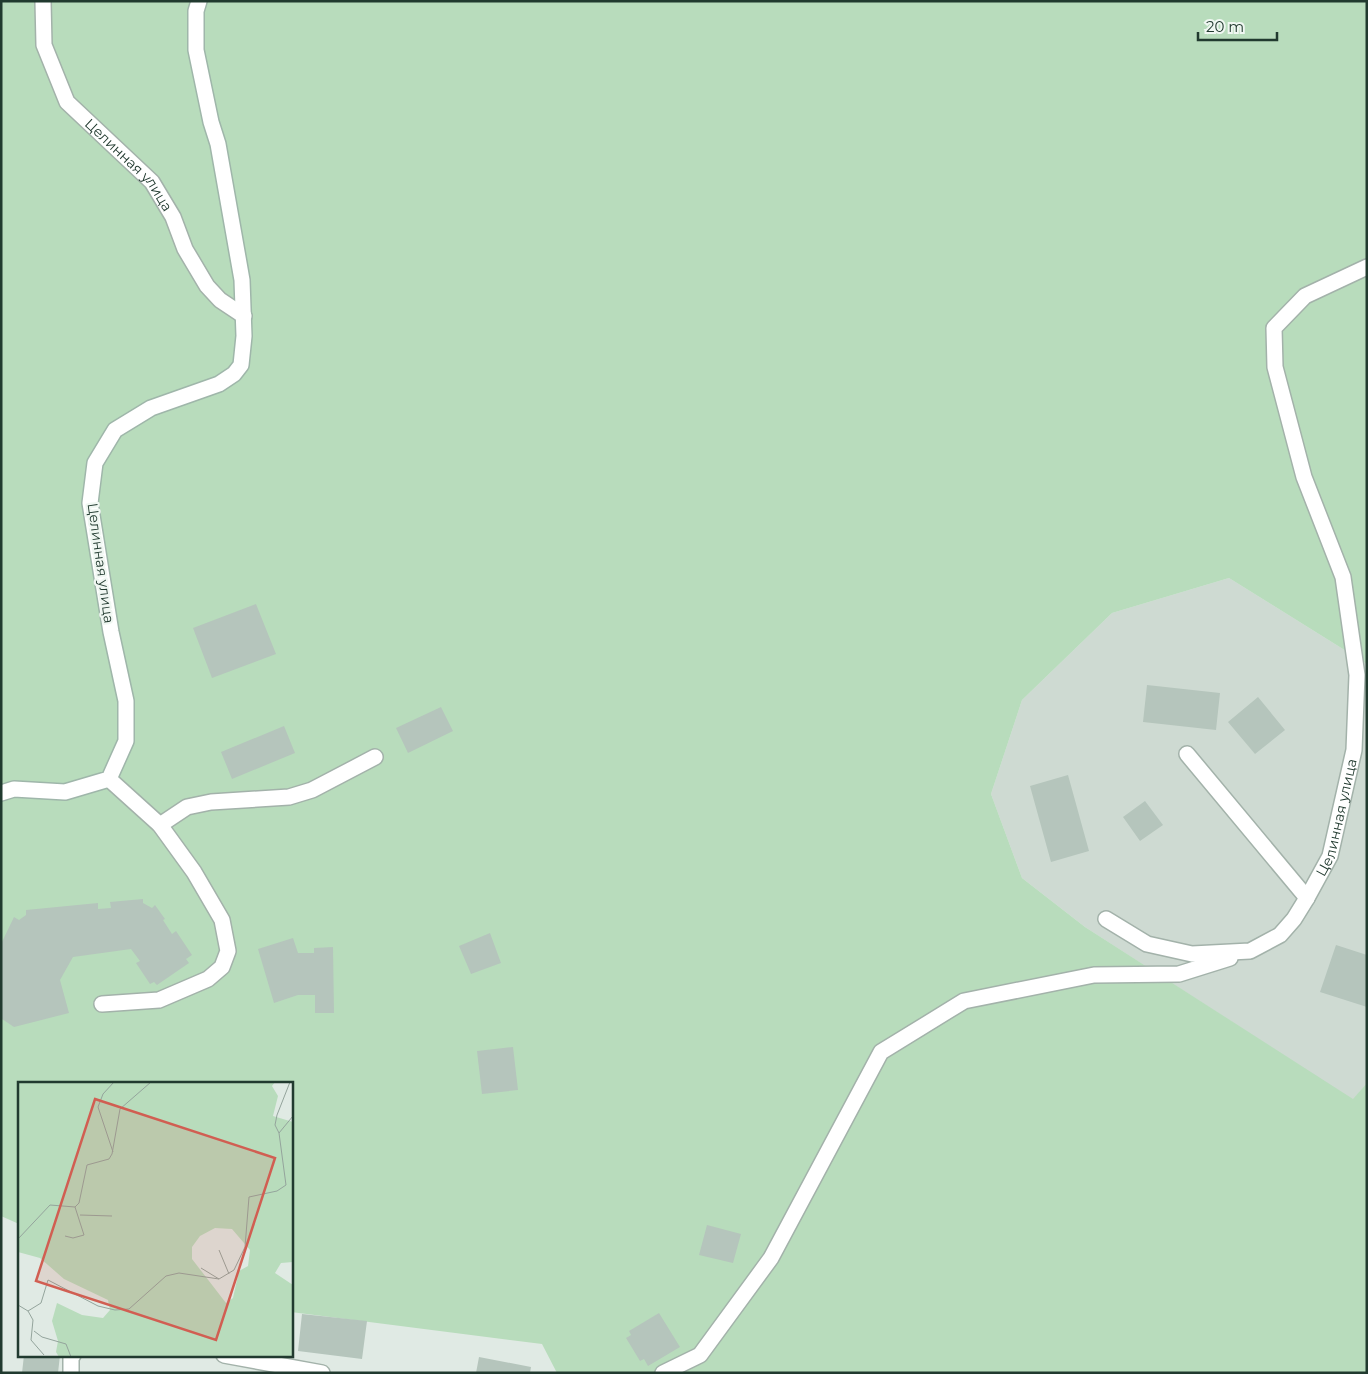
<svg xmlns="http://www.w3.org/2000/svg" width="1368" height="1374" font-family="Montserrat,sans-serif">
	<rect width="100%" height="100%" fill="#e0eae4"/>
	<path fill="#cedad2" d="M1229,578L1367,664V1083L1353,1100L1085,927L1022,878L991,794L1022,700L1112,613Z"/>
	<path fill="#b8dcbc" d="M1,1H1367V664L1229,578L1112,613L1022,700L991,794L1022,878L1085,927L1353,1099L1367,1083V1373H557L542,1344L291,1312V1083H19V1224L1,1216Z"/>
	<path fill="#b5c5bc" d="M256,604L276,654L212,678L193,628Z
		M1147,685L1220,693L1216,730L1143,722Z
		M1258,697L1285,730L1255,754L1228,722Z
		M441,707L453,731L408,753L396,728Z
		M284,726L295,753L232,779L221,752Z
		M1068,775L1089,851L1051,862L1030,786Z
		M1145,801L1163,825L1140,841L1123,817Z
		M143,899V903L152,908L155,905L165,919L163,920L172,934L176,931L192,955L186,959L189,963L157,985L154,982L150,984L136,963L140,961L131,949L73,957L60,980L69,1013L14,1027L2,1019L1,944L14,917L19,920L26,915V910L98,903V909L111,908L110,902Z
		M490,933L501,963L471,974L459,946Z
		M293,938L298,953H314V948L333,947L334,1013H315V995H298L274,1003L258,949Z
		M1336,945L1367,955V1007L1320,992Z
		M513,1047L518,1090L482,1094L477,1051Z
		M707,1225L741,1234L733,1263L699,1255Z
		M659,1313L680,1347L648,1366L644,1359L640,1361L626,1338L631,1335L629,1331Z
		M302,1314L367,1321L362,1359L298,1351Z
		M24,1355H60L58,1373H22Z
		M479,1357L531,1367L530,1373H476Z"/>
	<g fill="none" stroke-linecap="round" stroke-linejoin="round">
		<defs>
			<g id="lane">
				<path id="s1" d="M43,1L44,45L67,102L152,182L173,217L185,249L207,286L220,300L244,316"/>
				<path d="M1187,754L1307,898"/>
				<path d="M160,825L187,807L211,802L289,797L312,790L375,757"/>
				<path id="s2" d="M1106,919L1147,944L1192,954L1250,951L1280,935L1294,919L1307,898L1330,856L1354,750L1357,675L1343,577L1304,477L1275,367L1274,328L1305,296L1367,267"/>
				<path d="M102,1004L159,1000L208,979L222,967L228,951L222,920L194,872L160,825L109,779"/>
				<path d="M224,1355L322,1373"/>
				<path d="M71,1373V1358L73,1355"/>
				<path d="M663,1373L700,1355L771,1258L881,1052L964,1001L1094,975L1179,974L1230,958"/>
			</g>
			<path id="secondary" d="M1,793L14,789L65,792L109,779L126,741V701L111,632L90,503L95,463L115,430L151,408L219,384L234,374L241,365L244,336L242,280L218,144L211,122L196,50V11L199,1"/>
		</defs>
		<use href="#lane" stroke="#a3b2aa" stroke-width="18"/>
		<use href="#secondary" stroke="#9fb6aa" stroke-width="18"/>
		<use href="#lane" stroke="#fff" stroke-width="15"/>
		<use href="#secondary" stroke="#fff" stroke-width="15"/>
	</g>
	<g text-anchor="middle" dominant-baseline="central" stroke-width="4.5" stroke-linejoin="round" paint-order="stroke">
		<g font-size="14" fill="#213a2f" stroke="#f0f7f2">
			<text stroke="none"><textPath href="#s1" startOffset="194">Целинная улица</textPath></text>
			<text transform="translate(101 563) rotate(82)">Целинная улица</text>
			<text stroke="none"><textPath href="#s2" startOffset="319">Целинная улица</textPath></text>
		</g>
	</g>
	<g transform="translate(18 1082)">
		<rect width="275" height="275" fill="#e0eae4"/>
		<path d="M0,0H257L254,4L260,14L255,34L275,40V180L263,181L257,191L275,203V275H41L38,270L40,259L34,239L39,221L64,233L85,236L92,228L90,218L46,197L22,176L0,170ZM197,146L214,147L232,168L230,184L221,189L215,216L208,221L174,177V165L182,154Z" fill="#b8dcbc" fill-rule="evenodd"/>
		<path fill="none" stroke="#94a49c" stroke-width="1" d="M261,51L257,43L259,33L272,0M95,70L80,25L85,12L96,0M62,133L94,134M47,154L55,156L66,153L57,125M0,157L32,123L57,125L61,121L69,83L91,77L94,72L102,27L133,0M201,168L211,192M183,186L201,197L216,188L227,165L231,115L259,109L268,103L261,51L275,34M0,223L10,229L15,238L13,258L26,273M10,229L23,221L30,198L80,224L97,228L111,227L148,194L161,191L201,197M16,249L24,255L48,262L53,275"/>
		<path fill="#d15e52" fill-opacity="0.15" stroke="#d15e52" stroke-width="2.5" d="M77,17L257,76L198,258L18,199Z"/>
		<rect width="275" height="275" fill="none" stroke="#213a2f" stroke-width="2.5"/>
	</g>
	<rect width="1368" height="1374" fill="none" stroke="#213a2f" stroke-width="5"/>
	<path d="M1198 32v8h79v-8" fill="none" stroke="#213a2f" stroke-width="2.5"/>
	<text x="1206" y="32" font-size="15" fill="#213a2f" stroke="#f0f7f2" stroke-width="4" paint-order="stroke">20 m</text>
</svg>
